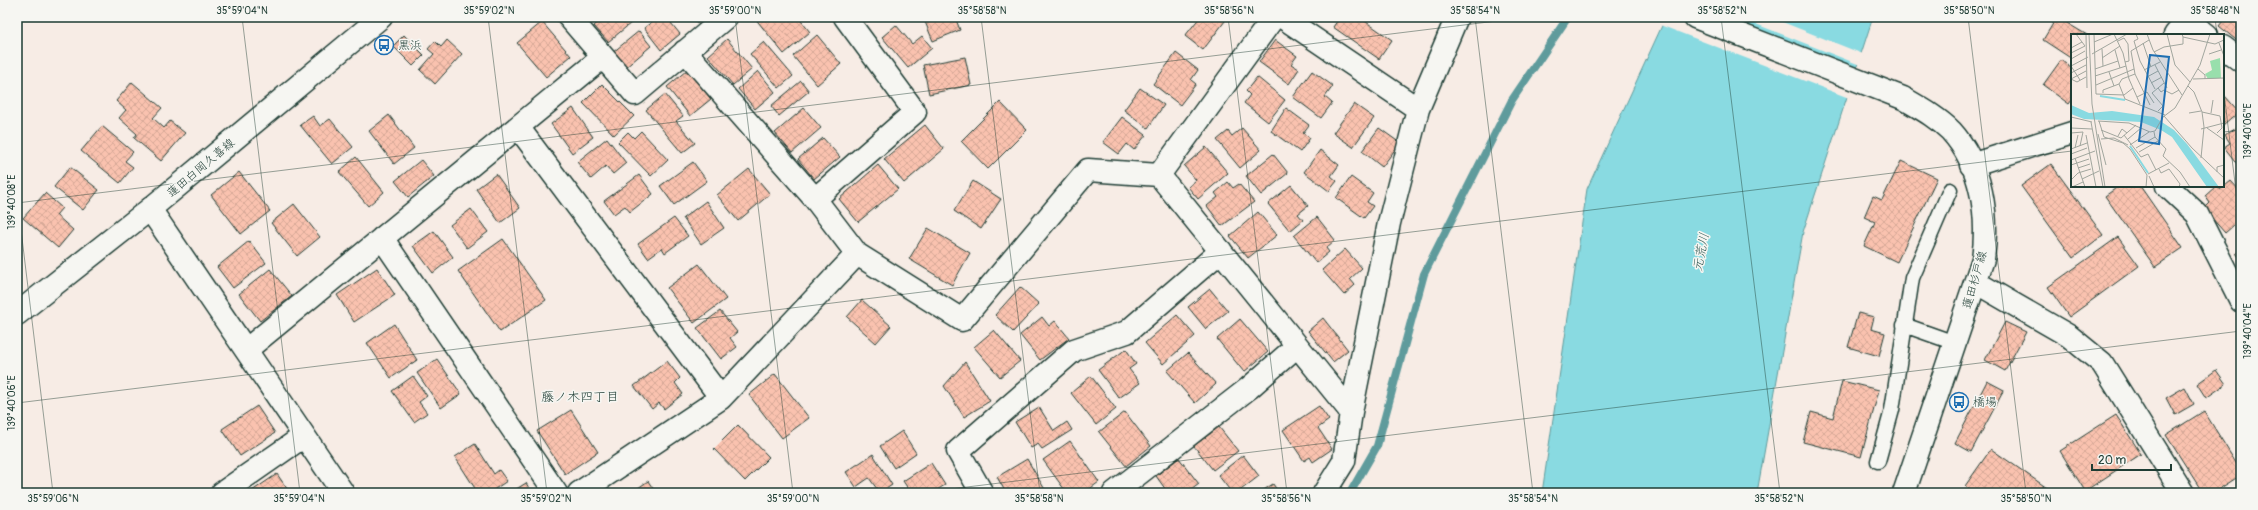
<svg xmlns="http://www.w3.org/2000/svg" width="2258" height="510" font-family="Pangolin,'Klee One',sans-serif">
	<defs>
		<pattern id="building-cross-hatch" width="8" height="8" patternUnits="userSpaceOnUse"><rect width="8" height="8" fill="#fac2af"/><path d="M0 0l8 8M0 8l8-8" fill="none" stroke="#d6a897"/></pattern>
	</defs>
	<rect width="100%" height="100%" fill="#f7ece5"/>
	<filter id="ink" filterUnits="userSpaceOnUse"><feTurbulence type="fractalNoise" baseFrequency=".025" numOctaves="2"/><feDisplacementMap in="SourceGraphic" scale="8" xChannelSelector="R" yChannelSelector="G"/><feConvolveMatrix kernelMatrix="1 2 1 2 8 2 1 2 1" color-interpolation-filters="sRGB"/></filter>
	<g filter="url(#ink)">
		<path fill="#89dae1" stroke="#5f9b9c" d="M1666,17H1873L1803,232L1757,493H1542L1587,189Z"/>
		<path fill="#f7ece5" d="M1664,17H1722L1858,70L1849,98L1660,25Z
			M1738,17H1770L1863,54L1860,65Z"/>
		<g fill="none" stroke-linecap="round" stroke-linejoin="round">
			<path stroke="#5f9b9c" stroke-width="8" d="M1350,493L1377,446L1424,274L1512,100L1568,17"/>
		</g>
		<path fill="url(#building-cross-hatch)" stroke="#1f3d34" d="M604,17H636L637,18L608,42L594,26Z
			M658,17H678L671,23L680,34L661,50L644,28Z
			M692,17H712L701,27Z
			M754,17H798L810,32L784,54Z
			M923,17H955L960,30L933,41Z
			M1200,17H1219L1225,21L1203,50L1185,36Z
			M1340,17H1359L1392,40L1379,59L1333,27Z
			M2057,17L2087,35H2072V59L2043,40Z
			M2226,17H2241V44L2219,26Z
			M542,22L571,56L546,77L517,43Z
			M896,25L912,44L922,36L932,48L908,68L882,37Z
			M639,31L651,46L625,68L612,53Z
			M404,35L424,55L413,66L393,46Z
			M817,35L841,64L817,85L793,56Z
			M727,39L752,69L733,85L708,56Z
			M447,40L462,54L435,84L420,70L434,54L428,49L435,41L441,47Z
			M1275,40L1297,56L1291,64L1299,69L1289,84L1259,62Z
			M764,42L793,76L779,88L750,54Z
			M1176,53L1198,70L1191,80L1196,84L1180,105L1153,84Z
			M965,57L971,85L929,94L923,65Z
			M2061,60L2072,69V100L2069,104L2043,85Z
			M687,70L711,99L690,116L667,87Z
			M758,71L775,92L755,109L738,89Z
			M1312,71L1333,86L1325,97L1332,103L1321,118L1293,97Z
			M1257,77L1285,100L1268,122L1244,103L1250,95L1246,91Z
			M801,81L809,91L779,116L771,106Z
			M132,82L162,108L153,118L164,128L170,121L185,133L161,161L134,138L137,134L119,118L126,110L116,101Z
			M602,84L634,116L614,135L583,103Z
			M1140,88L1164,105L1148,128L1124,110Z
			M665,94L683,116L676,121L695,143L682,153L646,110Z
			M2225,96L2239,112L2223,126V97Z
			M1000,102L1027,130L988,169L961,141Z
			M1354,104L1374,118L1353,147L1333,133Z
			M573,108L593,137L572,153L551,124Z
			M804,108L821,128L792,153L775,133Z
			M1286,108L1309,125L1303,133L1310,138L1300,152L1271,131Z
			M389,115L414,148L394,164L369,131Z
			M313,116L320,126L330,119L353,147L332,164L300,125Z
			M1122,117L1146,135L1134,150L1127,144L1119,154L1103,142Z
			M925,125L944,149L904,183L884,159Z
			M102,126L133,152L125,161L133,167L120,183L81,151Z
			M2238,126L2241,129V169L2224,147L2230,143L2225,135Z
			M1242,128L1261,150L1240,168L1217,140L1228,131L1232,136Z
			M1379,128L1400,143L1382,167L1362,151Z
			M641,131L668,160L651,176L618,142L628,132L634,138Z
			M607,138L626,163L613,174L606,166L591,179L577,162Z
			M823,138L840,157L814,179L798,159Z
			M1206,147L1228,173L1198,199L1188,187L1196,180L1184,166Z
			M1320,150L1339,165L1331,176L1337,181L1329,191L1304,172Z
			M1273,154L1288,173L1261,195L1246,176Z
			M356,157L384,192L368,206L339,172Z
			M421,160L434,176L408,197L395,181Z
			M1901,161L1937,178L1897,262L1864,246L1875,222L1864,217L1873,196L1882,200Z
			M693,162L707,181L674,205L660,186Z
			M2051,164L2103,235L2073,258L2021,186Z
			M878,165L898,189L858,222L839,199Z
			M70,167L99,190L83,210L54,187Z
			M749,169L770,194L738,221L717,195Z
			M239,172L270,211L241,234L211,195Z
			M496,174L520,208L500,223L476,189Z
			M639,175L653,194L630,212L625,206L614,214L604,201Z
			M1351,177L1373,193L1367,202L1373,206L1364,218L1336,198Z
			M973,181L1001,199L981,229L954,211Z
			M2231,181L2241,192V219L2225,233L2204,209L2210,203L2205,196L2216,186L2220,190Z
			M1228,182L1233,188L1239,184L1254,202L1222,226L1207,206L1218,197L1215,193Z
			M1291,185L1308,206L1298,214L1303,220L1290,231L1268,204Z
			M2119,186H2140L2183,248L2155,267L2105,196Z
			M45,193L62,208L56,215L73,230L58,248L23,218Z
			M706,201L724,228L701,244L683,218Z
			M294,204L320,237L297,256L271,223Z
			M471,209L488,232L467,248L450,225Z
			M1258,212L1277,235L1248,258L1230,236Z
			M1317,217L1335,240L1326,248L1329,252L1316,263L1294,236Z
			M674,218L688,236L665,253L662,248L648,258L638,244Z
			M928,228L970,253L952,285L909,259Z
			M434,231L453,257L433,273L413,246Z
			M2118,237L2139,266L2069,317L2048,287Z
			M503,239L546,300L500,332L458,271Z
			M249,241L266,263L233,288L217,267Z
			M1345,249L1362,268L1350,279L1355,285L1344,295L1322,270Z
			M2241,250V260L2236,253Z
			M699,264L726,299L694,323L667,288Z
			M377,268L395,295L354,322L337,295Z
			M270,269L292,296L260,321L239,294Z
			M1020,287L1039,304L1013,332L995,315Z
			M1210,289L1228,311L1206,329L1188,307Z
			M862,300L891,326L876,343L847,317Z
			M720,311L737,332L730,338L737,347L721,359L697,328Z
			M1858,313L1874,317L1871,329L1885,333L1879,356L1848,347Z
			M1177,315L1195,336L1163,364L1145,343Z
			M1042,317L1049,326L1055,321L1069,338L1040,360L1020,335Z
			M1323,318L1348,350L1333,362L1308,331Z
			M1240,319L1268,352L1244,372L1217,339Z
			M2005,322L2026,332L2005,371L1985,360Z
			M394,324L417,360L391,378L367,343Z
			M994,330L1020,361L1000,377L974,347Z
			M1126,349L1136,364L1129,369L1140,383L1119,398L1098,370Z
			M1188,353L1216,384L1195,403L1167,371Z
			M437,359L461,394L441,408L417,373Z
			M667,361L680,378L675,383L683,394L664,409L659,403L652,409L634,386Z
			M965,362L990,401L964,417L944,386Z
			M2216,370L2226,384L2206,398L2197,384Z
			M775,374L809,418L782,438L749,395Z
			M413,376L427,396L419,402L427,413L414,422L392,391Z
			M1091,376L1116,409L1096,425L1071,393Z
			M1842,381L1879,390L1861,457L1803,442L1811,412L1833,418Z
			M1987,381L2004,390L1971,452L1955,443Z
			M2185,387L2194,404L2175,415L2166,398Z
			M257,406L275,433L240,456L222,429Z
			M1319,406L1329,420L1318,428L1332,449L1313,462L1310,457L1304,461L1283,430Z
			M1039,407L1054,431L1067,422L1072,430L1042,449L1038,444L1031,448L1015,422Z
			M571,410L598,452L565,474L537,431Z
			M2204,411L2241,471V475L2213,493H2203L2166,435Z
			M1125,412L1151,446L1126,466L1099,432Z
			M2116,415L2141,454L2085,491L2060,451Z
			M738,425L769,457L745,481L714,449Z
			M1219,427L1238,451L1213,470L1194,446Z
			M902,431L916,453L894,468L880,446Z
			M1070,441L1099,482L1084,493H1067L1043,460Z
			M475,444L494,474L499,470L507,481L489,493H478L455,457Z
			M1991,449L2050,490L2048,493H1976L1965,486Z
			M873,454L892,485L880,493L869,478L856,487L846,472Z
			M1243,455L1259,476L1237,493H1232L1218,475Z
			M1179,458L1199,484L1187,493H1163L1166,490L1156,476Z
			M1027,459L1047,493H1006L997,477Z
			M931,463L945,485L932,493H911L903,481Z
			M277,474L290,493H249Z
			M648,481L656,493H631Z
			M526,483L532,493H510Z
			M1273,484L1279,493H1259Z
			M2241,485V493H2237L2235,490Z"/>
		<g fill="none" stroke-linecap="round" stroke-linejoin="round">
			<defs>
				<path id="service" d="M1904,325L1955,343
					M1878,461L1892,410L1912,278L1950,190"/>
				<path id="minor" d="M569,17L635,94L726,17
					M1282,17L1418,109
					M2188,20L2207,35
					M2175,35L2190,17
					M2223,47L2241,61
					M685,51L815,199L857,254L962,320L1088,170L1159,175L1351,412
					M518,127L721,398
					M1971,165L2072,133
					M1159,175L1274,17
					M2167,186L2197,214L2241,301
					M815,199L915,112L845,17
					M150,209L343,493
					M382,238L556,493
					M1977,283L2069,336L2102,363L2183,493
					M246,350L603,57
					M222,493L304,436
					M579,493L721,398L857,254
					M982,493L958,451L1074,350L1127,332L1221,251
					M1114,493L1249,388L1297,346
					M1324,493L1344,461L1351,412L1389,223L1418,109L1457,17"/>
				<path id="secondary" d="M1695,17L1903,98C1920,108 1937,117 1951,131C1982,165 1989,216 1983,259L1904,493
					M17,314L150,209L381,17"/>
			</defs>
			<use href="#service" stroke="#1f3d34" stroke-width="17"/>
			<use href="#minor" stroke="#1f3d34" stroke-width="25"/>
			<use href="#secondary" stroke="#1f3d34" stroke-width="25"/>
			<use href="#service" stroke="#f6f6f2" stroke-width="14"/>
			<use href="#minor" stroke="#f6f6f2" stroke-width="22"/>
			<use href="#secondary" stroke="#f6f6f2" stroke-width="22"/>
		</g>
	</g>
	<path fill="none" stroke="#1f3d34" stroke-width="1" stroke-opacity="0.45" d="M242,17L300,493M488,17L547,493M735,17L793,493M981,17L1040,493M1228,17L1287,493M1475,17L1533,493M1721,17L1780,493M1968,17L2026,493M2215,17L2217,35M2223,85L2241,232M2223,132L2241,130M17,197L53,493M17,203L1529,17M17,403L2072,151M918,493L2241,331"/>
	<defs>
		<symbol id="bus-ring" viewBox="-11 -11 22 22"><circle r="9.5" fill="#f6f6f2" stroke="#1f6fb2" stroke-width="1.5"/><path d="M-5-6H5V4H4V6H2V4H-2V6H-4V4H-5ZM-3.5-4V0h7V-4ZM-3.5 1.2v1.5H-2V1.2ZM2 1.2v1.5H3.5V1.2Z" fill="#1f6fb2"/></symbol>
	</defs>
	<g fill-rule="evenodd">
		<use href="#bus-ring" x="373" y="34" width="22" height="22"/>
		<use href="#bus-ring" x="1948" y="391" width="22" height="22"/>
	</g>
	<g text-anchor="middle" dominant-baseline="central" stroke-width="3" stroke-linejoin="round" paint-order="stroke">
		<g font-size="12" fill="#1f3d34" stroke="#f6f6f2" text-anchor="start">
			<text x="398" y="45">黒浜</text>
			<text x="1973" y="402">橋場</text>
		</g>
		<g font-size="12" fill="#1f3d34" stroke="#f6f6f2">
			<text transform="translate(201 168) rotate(-40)">蓮田白岡久喜線</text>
			<text transform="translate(1975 280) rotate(-74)">蓮田杉戸線</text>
		</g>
		<g font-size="13" font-style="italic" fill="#345c57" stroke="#f6f6f2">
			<text transform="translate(1701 252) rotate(-79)">元荒川</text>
		</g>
		<g font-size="13" fill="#1f3d34" stroke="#f6f6f2">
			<text x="580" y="397">藤ノ木四丁目</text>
		</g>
	</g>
	<g transform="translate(2071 34)">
		<rect width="153" height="153" fill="#f7ece5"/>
		<path d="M149,24L150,44L137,45L134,40L141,36L139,27Z" fill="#98dfac"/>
		<path d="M0,71L18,79L41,77L83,83L103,96L116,110L148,153H136L101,103L90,96L70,88L13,85L0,80Z" fill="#89dae1"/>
		<path fill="none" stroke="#89dae1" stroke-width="2" d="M29,62L54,66M59,112L77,139"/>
		<path fill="none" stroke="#a1a69e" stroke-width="1" d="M15,0L16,54M18,0L21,70L34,153M23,0L25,60L53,61L62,54M43,0L52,19L58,45L69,70M65,0L67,5L63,7L69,27L84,55M76,0L82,16L111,61M96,0L104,31L119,48M111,0L112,3L144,10L153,6M78,6L60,17L64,40L79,71M47,7L53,4L57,10L58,27L54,28M23,8L42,0M72,9L80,33M148,9L153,22M0,14L11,8M31,15L32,32M44,16L49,34M83,18L93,13L112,10V3M0,19L14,12L5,0M21,20L56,0M138,20L150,16M31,24L49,12M0,25L14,17M84,31L96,54M0,32L17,23M0,32L9,46M24,35L47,27M127,35L134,41V45M73,36L89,28M38,38L43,52M0,39L15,31M24,42L55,32M76,43L87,37M0,45L15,37M0,45L6,48L15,43M122,45L153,44M80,49L91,43M48,50L54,65L94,81M25,51L63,35M117,52L123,58L131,78L133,93L130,124M87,54L90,58L93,56L101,60L108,56M32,59V56L48,50L51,45L64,40M66,63L76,58L83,69M87,77L92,72L81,59L93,49M131,78L149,82L151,94L146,99M118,79L130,77M140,79L142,66M93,82L121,114L153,144M0,83L21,88M27,87L58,89L79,98L84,97L92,83L104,74L129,31L139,0M28,87L33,103L52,109L59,115L76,141L75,153M20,88L32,153M0,94L21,95M136,94L153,106M130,95L153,89M30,96L50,104L65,91M83,98L84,103L95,115L92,122L109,138L119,153M0,99L12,98L9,112M27,100L35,131M15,101L25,153M53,101L70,123L77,120L85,136M47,102L51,95L56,99M30,105L43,104L57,111M57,105L70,94M59,111L78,98M4,114L7,101M65,114L84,103M0,115L16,109M68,118L87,107M0,120L16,114M4,124L14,153M0,126L24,117M0,131L18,125M7,134L19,130M88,135L90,139L98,135L109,150L108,153M146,138V133L153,131M77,140L98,129M78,142L83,153M11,145L28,137M0,146L7,139L20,135M1,153L12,148"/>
		<path fill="#1f6fb2" fill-opacity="0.15" stroke="#1f6fb2" stroke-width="2" d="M79,21L98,23L88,110L68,107Z"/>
		<rect width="153" height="153" fill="none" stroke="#1f3d34" stroke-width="2"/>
	</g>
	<rect width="2258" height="510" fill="none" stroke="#f6f6f2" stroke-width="44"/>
	<path d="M2092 464v6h79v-6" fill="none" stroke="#1f3d34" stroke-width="2"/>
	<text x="2098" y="464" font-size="12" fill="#1f3d34" stroke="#f6f6f2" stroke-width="3" paint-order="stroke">20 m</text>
	<rect x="22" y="22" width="2214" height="466" fill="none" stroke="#1f3d34" stroke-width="1.5"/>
	<g font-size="10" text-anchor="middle" fill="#1f3d34">
		<text x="242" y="14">35°59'04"N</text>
		<text x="489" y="14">35°59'02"N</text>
		<text x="735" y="14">35°59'00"N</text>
		<text x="982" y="14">35°58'58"N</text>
		<text x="1229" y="14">35°58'56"N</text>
		<text x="1475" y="14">35°58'54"N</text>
		<text x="1722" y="14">35°58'52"N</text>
		<text x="1969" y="14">35°58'50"N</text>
		<text x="2215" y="14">35°58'48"N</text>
		<text transform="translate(2247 131) rotate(-90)" y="4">139°40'06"E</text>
		<text transform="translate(11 202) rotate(-90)" y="4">139°40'08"E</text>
		<text transform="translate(2247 331) rotate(-90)" y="4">139°40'04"E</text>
		<text transform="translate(11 403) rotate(-90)" y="4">139°40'06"E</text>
		<text x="53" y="502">35°59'06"N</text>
		<text x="299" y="502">35°59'04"N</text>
		<text x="546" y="502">35°59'02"N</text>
		<text x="793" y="502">35°59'00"N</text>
		<text x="1039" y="502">35°58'58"N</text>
		<text x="1286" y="502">35°58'56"N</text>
		<text x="1533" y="502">35°58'54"N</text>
		<text x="1779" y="502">35°58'52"N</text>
		<text x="2026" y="502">35°58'50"N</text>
	</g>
</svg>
